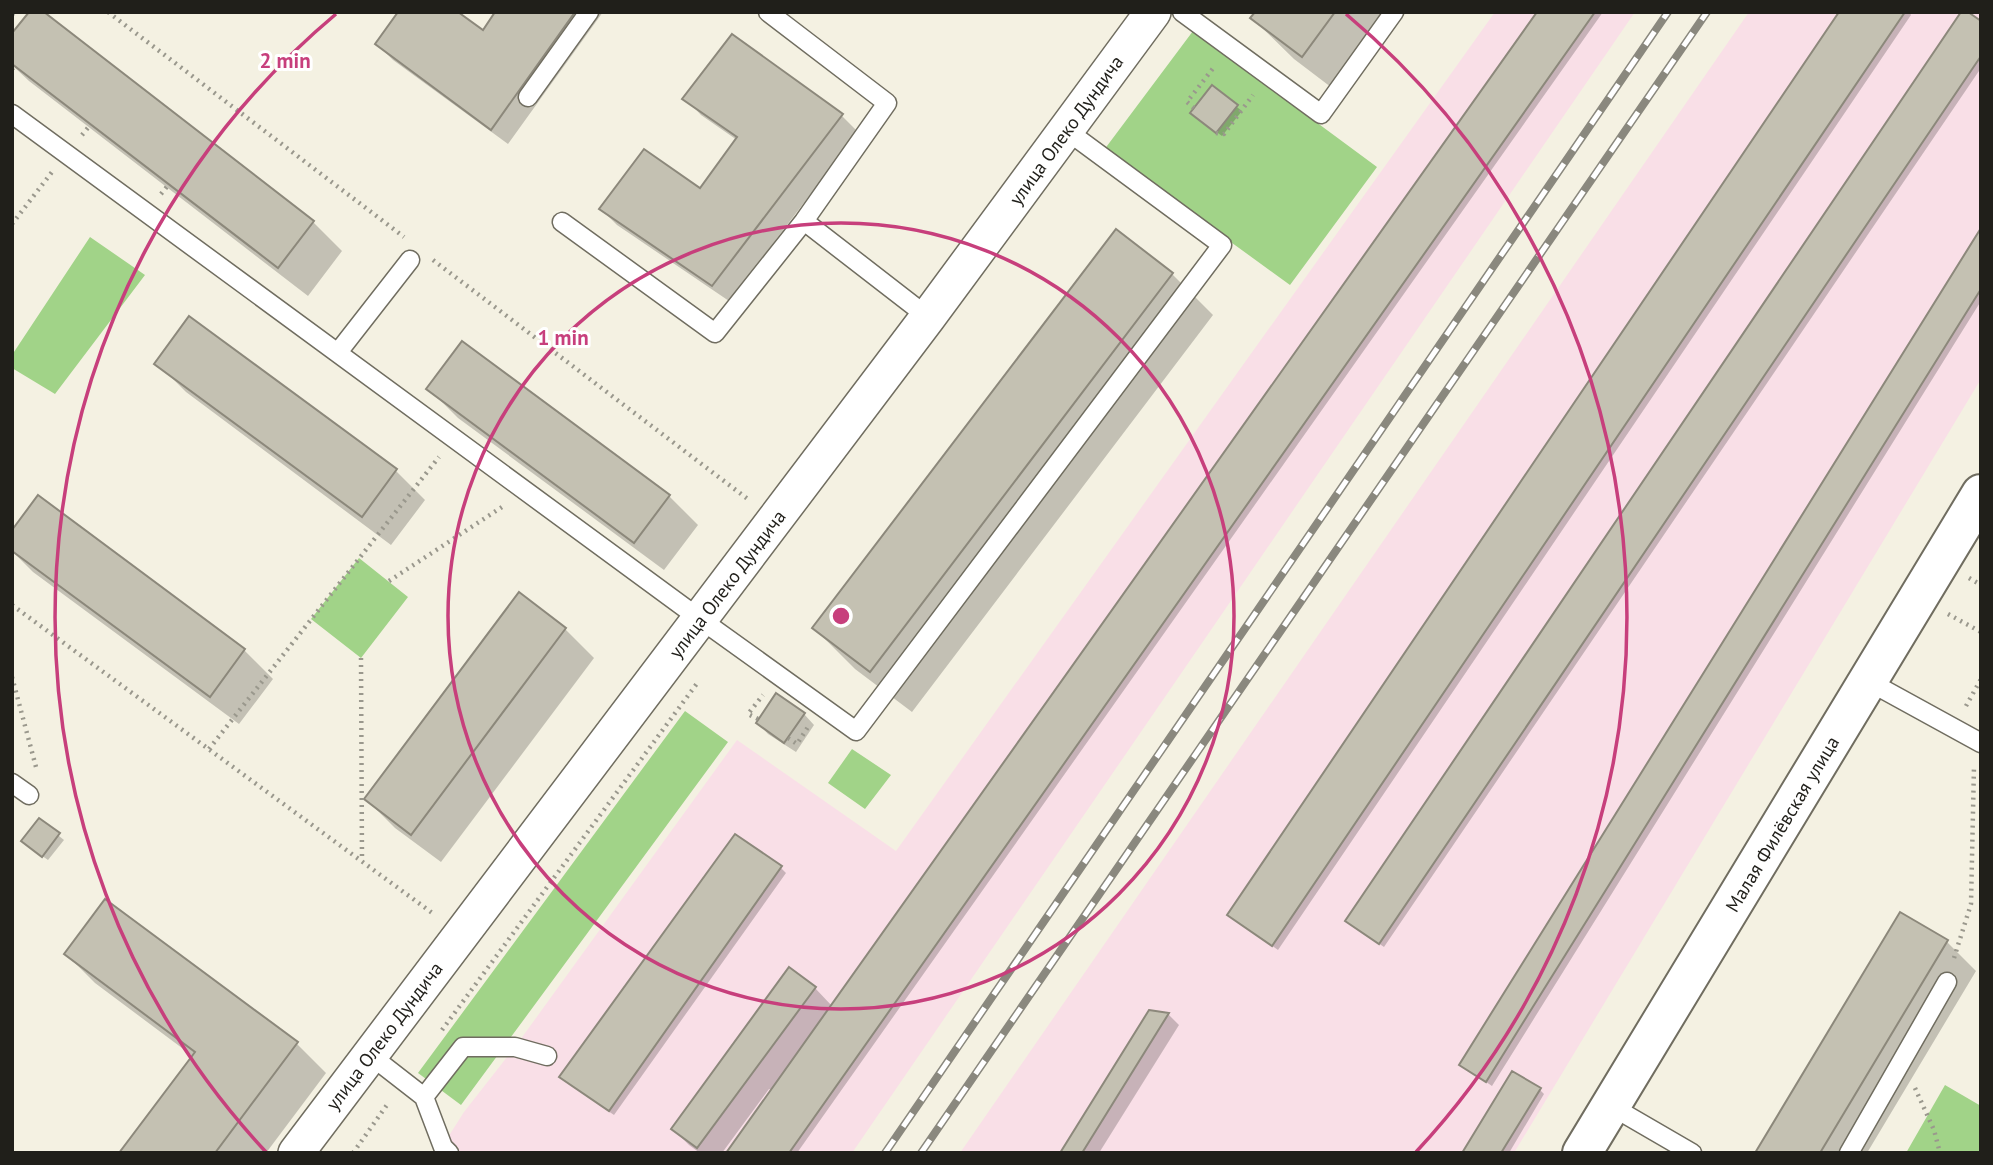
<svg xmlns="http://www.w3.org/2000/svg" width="1993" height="1165" font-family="'PT Sans',sans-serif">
	<rect width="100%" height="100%" fill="#f4f1e2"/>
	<path fill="#f9dfe7" d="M1495,12H1635L852,1153H438L464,1112L515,1047L737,740L896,851Z
		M1749,12H1981V379L1514,1153H960Z"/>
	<path fill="#a1d388" d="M1193,31L1377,167L1290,285L1104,150Z
		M90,237L145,275L55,394L12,368V355Z
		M359,558L408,597L361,658L311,619Z
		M685,711L728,742L461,1105L418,1073Z
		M852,749L891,775L865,809L828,783Z
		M1945,1085L1981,1106V1153H1906Z"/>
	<path fill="#0003" d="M41,12L313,222L342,251L308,296L29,81L12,65V36Z
		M498,12H603L508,144L393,60L377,44L483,32Z
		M1257,12H1406L1344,97L1294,59L1252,18Z
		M1539,12H1603L797,1153H728L772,1090L769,1089L722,1153H700L689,1145L673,1129L790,970L815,988L832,1006Z
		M1841,12H1909L1911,15L1278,950L1229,915Z
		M1981,23V68L1384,947L1352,925Z
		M732,36L842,116L858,132L729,301L617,225L601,209L701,191L737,140L701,115L685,98Z
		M1212,88L1242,111L1222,136L1197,118Z
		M1981,231V301L1492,1086L1461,1065Z
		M1172,274L1213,315L912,712L855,669L814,628Z
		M190,318L396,471L425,500L391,545L186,392L157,363Z
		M429,389L669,496L698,525L664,570L458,418Z
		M12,551L244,650L273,679L239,724L33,572Z
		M519,595L565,629L594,658L441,862L395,828L366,799Z
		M804,714L814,725L796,752L768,734L758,723Z
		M39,820L64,840L48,860L28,846Z
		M781,868L786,873L614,1115L566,1082Z
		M1901,914L1947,942L1976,971L1867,1153H1757Z
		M66,954L297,1044L326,1073L266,1153H122L194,1057L95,983Z
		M1150,1012L1169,1015L1179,1025L1099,1153H1062Z
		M1540,1090L1544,1094L1509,1153H1465Z"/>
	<path fill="#c4c1b2" stroke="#8c887b" stroke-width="2" d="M29,12H44L314,221L278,268L12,64V33Z
		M398,12H458L483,30L495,12H575L491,130L375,44Z
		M1255,12H1335L1302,57L1250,18Z
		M1537,12H1595L789,1153H726Z
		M1839,12H1905L1272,946L1227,915Z
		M1961,12H1968L1981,21V56L1379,944L1345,921Z
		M732,34L843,114L712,286L599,209L644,149L700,188L737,137L682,99Z
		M1212,85L1238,105L1216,133L1190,113Z
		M1981,228V289L1486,1082L1459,1065Z
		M1116,229L1173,273L870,672L812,628Z
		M189,316L397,469L362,517L154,364Z
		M462,341L670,495L634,543L426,389Z
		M38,495L245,649L210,697L12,551V530Z
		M519,592L566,628L411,835L364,799Z
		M776,693L805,713L784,743L756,723Z
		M39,818L60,833L42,857L21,841Z
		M735,834L782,866L609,1111L559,1077Z
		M105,899L298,1042L215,1153H119L195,1052L64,954Z
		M1900,912L1948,940L1820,1153H1755Z
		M789,967L816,987L697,1148L671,1129Z
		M1149,1010L1169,1013L1082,1153H1060Z
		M1512,1071L1541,1088L1501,1153H1462Z"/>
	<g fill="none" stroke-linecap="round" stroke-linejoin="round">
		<defs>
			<path id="service" d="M1182,12L1321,114L1394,12
				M528,97L589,12
				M12,114L700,619L856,731L1222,245L1066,130
				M804,221L928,317
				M562,222L715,333L804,221L887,103L768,12
				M339,351L410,260
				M1868,681L1981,743
				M12,783L29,795
				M370,1055L424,1097L443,1147L449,1153
				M424,1097L463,1047H515L547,1056
				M1611,1106L1692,1153
				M1849,1153L1947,982"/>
			<path id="minor" d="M296,1153L928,317L1153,12"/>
			<path id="tertiary" d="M1582,1153L1981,494"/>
		</defs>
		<use href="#service" stroke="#706d60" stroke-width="21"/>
		<use href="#minor" stroke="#706d60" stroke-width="38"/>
		<use href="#tertiary" stroke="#706d60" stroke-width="42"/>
		<path stroke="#9a988d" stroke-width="4.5" stroke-dasharray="2 5" stroke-linecap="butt" d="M108,12L404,237
			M12,15L14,12
			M12,69L15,66
			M1194,108L1187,102L1214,67
			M1216,133L1224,134L1253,95
			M82,135L91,124
			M161,194L169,184
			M12,224L52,172
			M433,260L749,500
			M1969,578L1981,585
			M389,581L505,505
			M12,605L435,915
			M1948,614L1981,632
			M361,658L362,860
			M12,677L36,767
			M1966,706L1981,679
			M758,719L748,714L763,695
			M788,738L797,744L808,727
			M209,749L439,457
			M1954,958L1971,904L1974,766
			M442,1030L698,682
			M1915,1088L1934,1130L1940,1153
			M353,1153L389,1102"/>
		<use href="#service" stroke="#fff" stroke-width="18"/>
		<use href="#minor" stroke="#fff" stroke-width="35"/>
		<use href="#tertiary" stroke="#fff" stroke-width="38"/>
		<defs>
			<path id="rail" d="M885,1153L1668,12
				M921,1153L1707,12"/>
		</defs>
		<use href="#rail" stroke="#8a887e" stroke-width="8"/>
		<use href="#rail" stroke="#fff" stroke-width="5" stroke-dasharray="16" stroke-linecap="butt"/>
	</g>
	<g fill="none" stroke="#c73f7c" stroke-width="3.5">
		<circle cx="841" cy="616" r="393"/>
		<path d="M266 1152A786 786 0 0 1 336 14M1346 14A786 786 0 0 1 1416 1152"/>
	</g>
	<g text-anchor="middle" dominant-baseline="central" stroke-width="6" stroke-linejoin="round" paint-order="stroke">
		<g font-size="19" fill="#201f1a" stroke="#fff">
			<text transform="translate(1066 130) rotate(-54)">улица Олеко Дундича</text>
			<text transform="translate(727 584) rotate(-53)">улица Олеко Дундича</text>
			<text transform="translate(1782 824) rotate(-59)">Малая Филёвская улица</text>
			<text transform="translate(384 1036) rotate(-53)">улица Олеко Дундича</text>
		</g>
	</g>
	<circle cx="841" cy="616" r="10" fill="#c73f7c" stroke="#fff" stroke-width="3.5"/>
	<g font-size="21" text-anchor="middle" font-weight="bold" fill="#c73f7c" stroke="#fff" stroke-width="6" stroke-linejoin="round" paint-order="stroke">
		<text x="285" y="68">2 min</text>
		<text x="563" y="345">1 min</text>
	</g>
	<rect width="1993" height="1165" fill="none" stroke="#201f1a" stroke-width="28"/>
</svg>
